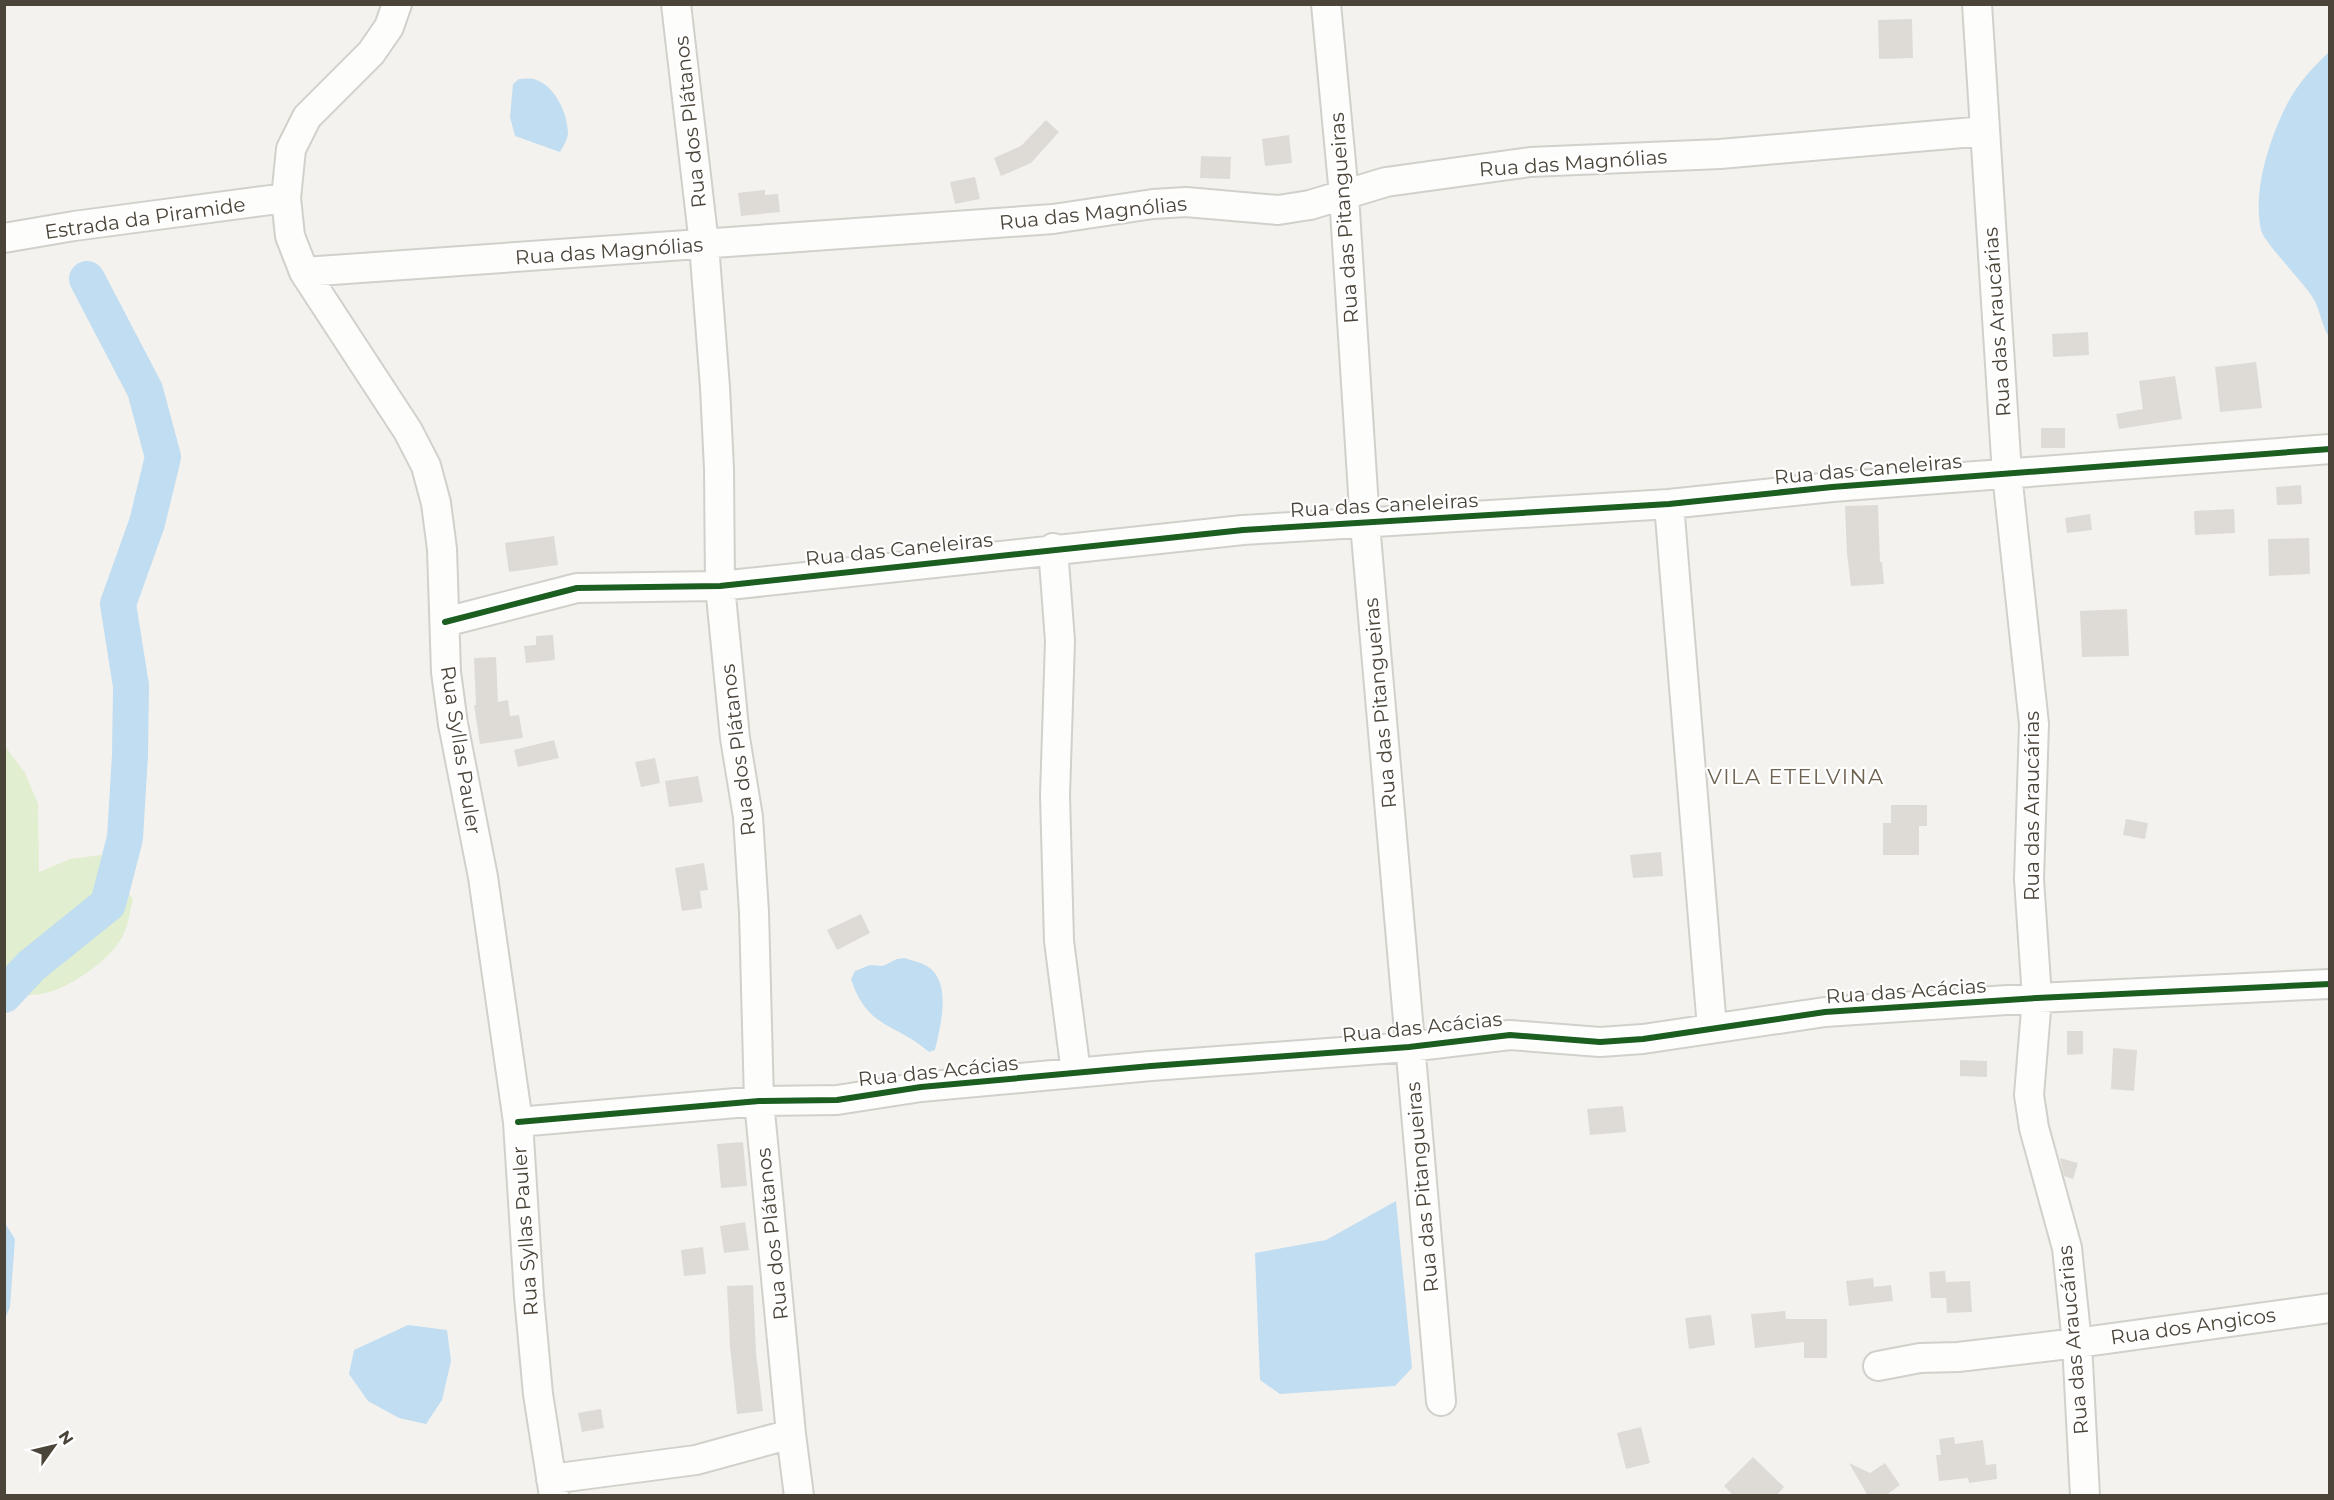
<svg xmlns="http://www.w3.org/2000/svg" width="2334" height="1500" font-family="Montserrat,sans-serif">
	<rect width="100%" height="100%" fill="#f4f2ee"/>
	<path fill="#e1eecf" d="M5,746L25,773L38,804L39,872L70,859L101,855L133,899C130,909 129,921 125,931C116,956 72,987 46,993C32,996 18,994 5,1000Z"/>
	<path fill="#c0ddf1" d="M2329,52V337C2321,324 2320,307 2311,295C2302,281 2263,241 2261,230C2252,190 2271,132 2291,97C2301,80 2315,65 2329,52Z
		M519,79C524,79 530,78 534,79C555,85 568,114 568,134C567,140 563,147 560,152L515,136L510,117L513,84Z
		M905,958C912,961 921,962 927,966C953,982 940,1027 935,1050L929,1052C896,1023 867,1029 851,979L855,971L870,965L883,966L897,959Z
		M1396,1201L1412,1368L1395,1386L1280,1394L1260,1380L1255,1253L1326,1240Z
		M5,1223L15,1239L10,1307L5,1319Z
		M408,1325L447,1330L451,1361L442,1400L426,1424L399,1418L368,1401L349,1374L354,1350Z"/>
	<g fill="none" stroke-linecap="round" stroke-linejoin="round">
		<path stroke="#c0ddf1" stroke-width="36" d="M4,995L31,966L108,904L125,838L130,755L131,686L118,604L147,523L163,457L145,390L87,279"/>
	</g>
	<path fill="#dedbd6" d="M1912,19L1913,58L1879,59L1878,20Z
		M1046,120L1059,132L1031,163L1001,176L994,158L1021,146Z
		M1289,135L1292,163L1265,166L1262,139Z
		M1201,156L1231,157L1230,179L1200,178Z
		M975,177L980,199L955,204L950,182Z
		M765,190V195L778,194L780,212L741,216L738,193Z
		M2088,332L2089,355L2053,357L2052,334Z
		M2256,362L2262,408L2220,412L2215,367Z
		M2175,376L2182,419L2119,429L2116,414L2143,409L2139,381Z
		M2041,428H2065V448H2041Z
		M2301,485L2302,504L2277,505L2276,487Z
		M1878,505L1880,562H1882L1884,584L1851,586L1847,554L1845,506Z
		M2234,509L2235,533L2195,535L2194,511Z
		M2090,514L2092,530L2067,533L2065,518Z
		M554,536L558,565L509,572L505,543Z
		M2309,538L2310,574L2269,576L2268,539Z
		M2127,609L2129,656L2082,657L2080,611Z
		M553,635L555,660L526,663L524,646L536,645V636Z
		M496,657L498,702L508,700L510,716L519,715L523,738L480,744L474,705H476L474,658Z
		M554,740L559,758L518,767L514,750Z
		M655,758L660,783L641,787L635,762Z
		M698,776L703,802L669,807L665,781Z
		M1891,805H1927V826H1919V855H1883V823H1891Z
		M2126,819L2148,823L2145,839L2123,835Z
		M1661,852L1663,876L1633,878L1630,855Z
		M704,863L708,890L700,891L702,908L682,911L675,868Z
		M861,914L870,933L837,950L827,930Z
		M2067,1031H2083V1054L2067,1055Z
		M2113,1048L2137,1050L2134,1091L2111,1089Z
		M1960,1060L1987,1061V1077L1960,1076Z
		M1623,1106L1626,1132L1590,1135L1587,1109Z
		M743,1142L747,1186L721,1188L717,1144Z
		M2060,1158L2078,1163L2073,1179L2064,1176Z
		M745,1222L749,1250L724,1253L720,1226Z
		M703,1247L706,1274L684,1276L681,1250Z
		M1945,1271L1946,1282L1970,1281L1972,1312L1947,1313L1946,1298H1931L1929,1272Z
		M1873,1278L1874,1287L1891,1285L1893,1301L1849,1306L1846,1281Z
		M753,1285L756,1353L763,1411L737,1414L730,1346L727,1286Z
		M1785,1311L1786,1319H1827V1358H1804V1342L1755,1348L1751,1314Z
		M1711,1315L1715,1345L1689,1349L1685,1318Z
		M601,1409L604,1428L582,1432L578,1413Z
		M1641,1427L1650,1463L1626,1469L1617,1433Z
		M1954,1437L1955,1444L1983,1440L1986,1465L1996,1464L1997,1479L1969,1483L1968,1478L1939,1481L1936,1455H1941L1939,1439Z
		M1753,1457L1784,1487L1776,1496H1734L1724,1486Z
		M1849,1463L1870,1473L1885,1463L1900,1485L1885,1496H1868Z"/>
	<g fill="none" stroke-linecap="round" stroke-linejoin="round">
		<defs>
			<path id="minor" d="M397,4L389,27L371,53L307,117L291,149L286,198L290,236L304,272L408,431L426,466L436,503L442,549L446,672L453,724L483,877L518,1122L529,1296L538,1394L554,1496
				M676,4L704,244L715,387L719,469L720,586L735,738L748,817L754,912L759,1101L791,1434L799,1496
				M1326,4L1344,195L1365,524L1441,1401
				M1977,4L2007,474L2034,724L2029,879L2037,998L2029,1095L2034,1128L2067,1248L2077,1343L2085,1496
				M4,238L74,226L286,198
				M304,272L1053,219L1153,204L1186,202L1278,210L1310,205L1386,182L1530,162L1720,154L1985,131
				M1669,504L1712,1028
				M1053,548L1060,641L1055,795L1059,941L1076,1073
				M445,622L577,588L720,586L1243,530L1669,504L1832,487L2330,449
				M518,1122L759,1101L837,1100L921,1087L1151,1066L1409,1047L1510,1035L1600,1042L1643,1039L1825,1012L2037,998L2330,984
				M1878,1366L1920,1358L1958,1357L2077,1343L2330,1308
				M551,1479L696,1460L791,1434"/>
		</defs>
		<use href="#minor" stroke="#d2d0cb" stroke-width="32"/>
		<use href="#minor" stroke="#fdfdfc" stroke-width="28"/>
		<defs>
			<path id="cycleway" d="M445,622L577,588L720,586L1243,530L1669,504L1832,487L2330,449
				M518,1122L759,1101L837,1100L921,1087L1151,1066L1409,1047L1510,1035L1600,1042L1643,1039L1825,1012L2037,998L2330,984"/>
		</defs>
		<use href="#cycleway" stroke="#fff" stroke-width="10"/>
		<use href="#cycleway" stroke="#1b5e20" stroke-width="6"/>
	</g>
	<g text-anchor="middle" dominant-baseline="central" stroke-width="4.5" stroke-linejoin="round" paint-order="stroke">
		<g font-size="20" fill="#4b4439" stroke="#fff">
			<text transform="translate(690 122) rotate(-96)">Rua dos Plátanos</text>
			<text transform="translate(1573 163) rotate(-4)">Rua das Magnólias</text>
			<text transform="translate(1093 213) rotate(-6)">Rua das Magnólias</text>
			<text transform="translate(145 218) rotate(-8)">Estrada da Piramide</text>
			<text transform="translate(1344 218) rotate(-94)">Rua das Pitangueiras</text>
			<text transform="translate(609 251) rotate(-4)">Rua das Magnólias</text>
			<text transform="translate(1997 322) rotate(-94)">Rua das Araucárias</text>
			<text transform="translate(1868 469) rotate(-5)">Rua das Caneleiras</text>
			<text transform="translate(1384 505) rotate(-3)">Rua das Caneleiras</text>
			<text transform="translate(899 549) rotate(-6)">Rua das Caneleiras</text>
			<text transform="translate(1380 703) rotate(-95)">Rua das Pitangueiras</text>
			<text transform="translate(461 750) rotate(81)">Rua Syllas Pauler</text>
			<text transform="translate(738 750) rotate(-97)">Rua dos Plátanos</text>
			<text transform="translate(2032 806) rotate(-90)">Rua das Araucárias</text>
			<text transform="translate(1906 991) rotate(-4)">Rua das Acácias</text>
			<text transform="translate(1422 1027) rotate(-6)">Rua das Acácias</text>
			<text transform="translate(938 1071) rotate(-6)">Rua das Acácias</text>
			<text transform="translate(1422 1187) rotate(-95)">Rua das Pitangueiras</text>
			<text transform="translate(525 1231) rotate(-94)">Rua Syllas Pauler</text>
			<text transform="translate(772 1234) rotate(-96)">Rua dos Plátanos</text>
			<text transform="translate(2193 1326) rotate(-8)">Rua dos Angicos</text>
			<text transform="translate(2073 1340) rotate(-95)">Rua das Araucárias</text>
		</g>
		<g font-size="21" letter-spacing="1.5" fill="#6e6250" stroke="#fff">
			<text x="1796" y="776">VILA ETELVINA</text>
		</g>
	</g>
	<rect width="2334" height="1500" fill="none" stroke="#4b4439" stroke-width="12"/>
	<g transform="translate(54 1446) rotate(56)" stroke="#ffffff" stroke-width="4.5" paint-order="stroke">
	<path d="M0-4.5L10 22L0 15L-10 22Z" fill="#4b4439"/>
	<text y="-9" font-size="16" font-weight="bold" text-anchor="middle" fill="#4b4439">N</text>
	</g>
</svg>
